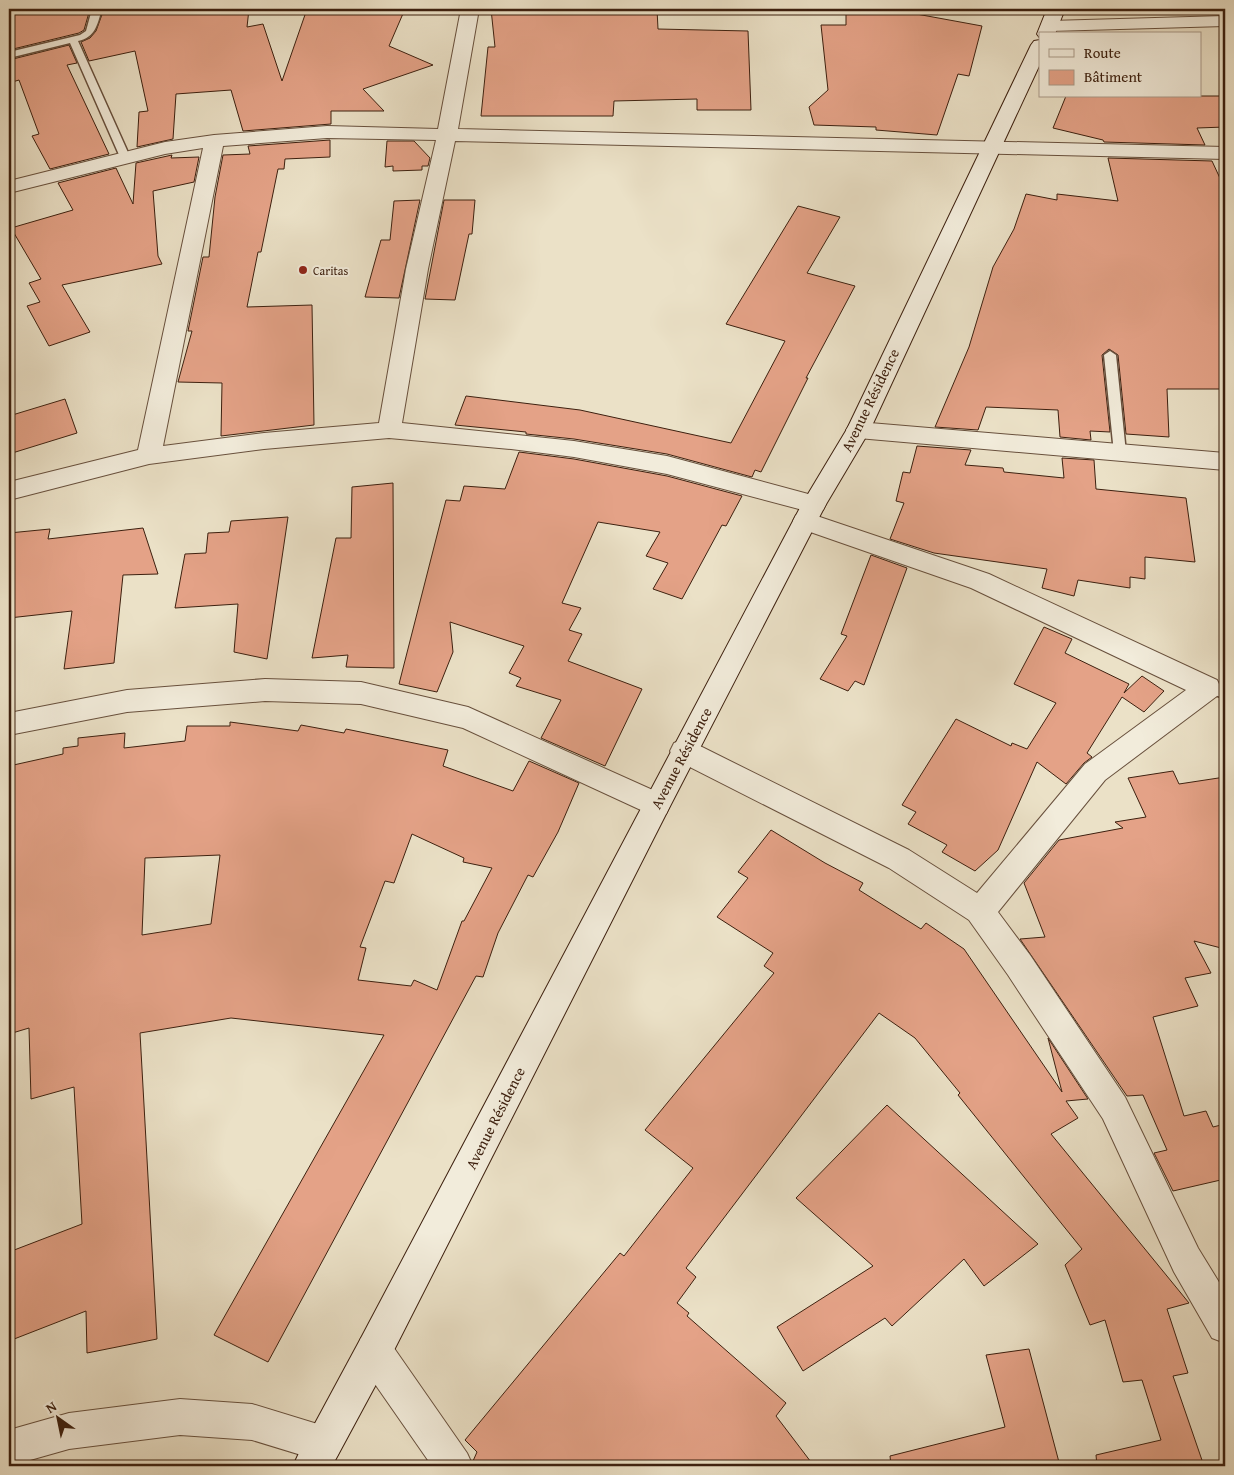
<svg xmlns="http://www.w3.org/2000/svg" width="1234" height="1475" font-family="'Gentium Book Plus',serif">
	<rect width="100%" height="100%" fill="#ebe1c7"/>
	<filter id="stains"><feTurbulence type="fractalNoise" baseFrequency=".004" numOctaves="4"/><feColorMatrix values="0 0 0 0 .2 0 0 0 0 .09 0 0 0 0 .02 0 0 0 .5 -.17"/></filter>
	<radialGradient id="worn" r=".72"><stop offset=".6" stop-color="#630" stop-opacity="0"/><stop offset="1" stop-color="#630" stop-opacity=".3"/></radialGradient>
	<path fill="#e4a287" stroke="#3d200f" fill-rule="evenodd" d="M9,9H90L84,30L79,33L9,50Z
		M104,9H161V12L202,9H249L247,27L263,24L282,81L307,9H405L389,46L433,65L363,89L384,111H331V124L243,131L231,90L176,94L173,139L137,147L139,112L148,111L135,51L89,61L81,42L90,38L96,31Z
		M491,9H657L658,29L748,31L751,110H697V99L614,101L613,116H481L488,47H495Z
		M846,9H910L911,13L982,26L969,76L958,74L937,135L876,130V127L814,125L809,107L828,90L821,25H846Z
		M69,45L77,63L67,65L109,154L50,169L32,136L39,134L19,80L9,83V60Z
		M1066,96H1225V127L1197,128L1205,145L1104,142L1103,140L1053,128Z
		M330,140V157L285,159L284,169H278L261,252H258L247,307L312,305L314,425L221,436L222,383L178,382L192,331H188L203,257H209L215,197L223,155L250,154L248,146Z
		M387,141H414L430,158L428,166H422V170L393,171V166L385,167Z
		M172,155L171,158L199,157L194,182L153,191L158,256L162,264L62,285L90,332L49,346L27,306L40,302L29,283L41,279L11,228L73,210L58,183L116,168L133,204L136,163Z
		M1108,158L1212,161L1225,189V389H1167L1169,437L1126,434L1118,355L1109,349L1102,355L1110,432L1090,431L1091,440L1060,437L1058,410L986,407L978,430L935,427L969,347L993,267L1014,229L1026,194L1057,200V194L1118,201Z
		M420,200L399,298L365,297L381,240H390L394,201Z
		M444,200H475L472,234H469L455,300L425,299Z
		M798,206L840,217L807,273L855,286L806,378H808L761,472L755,470L752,477L667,454L574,439L526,434V432L455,425L466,396L580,410L731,443L785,341L726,324Z
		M65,399L77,433L9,454V416Z
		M917,446L971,450L965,465L1003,468L1004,472L1064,478L1062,458L1094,460L1096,489L1186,498L1195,562L1145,557V579L1130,577V588L1078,580L1074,596L1042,588L1047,569L934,553L890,539L904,503L896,501L903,472L910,473Z
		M519,452L574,459L667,476L742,496L726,526L722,525L682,599L653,589L668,563L646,556L660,532L598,522L562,603L581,608L569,630L582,634L568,661L642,689L605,766L541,738L561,700L516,686L521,678L509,673L524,646L450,622L453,652L437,692L399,684L446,500L460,501L464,486L505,489Z
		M393,483L394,668L346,667L348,655L312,658L336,538H351L352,487Z
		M288,517L267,659L234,652L238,604L175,608L185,554L206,553L208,533L229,532L231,521Z
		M143,528L158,574L123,575L114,663L64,669L72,611L9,618V533L50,529L48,539Z
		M871,555L907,568L864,685L855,681L848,691L820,679L847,636L841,634Z
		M1044,627L1072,639L1065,653L1129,684L1124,693L1142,676L1164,691L1144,712L1122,697L1087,753L1092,757L1084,763L1066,784L1037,762L998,850L975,871L942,852L947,845L908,824L916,812L902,805L956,719L1011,746L1012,743L1027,749L1056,703L1014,684Z
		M230,722L298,731L301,725L344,733L346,729L448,750L443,766L513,791L529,761L579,783L558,832L533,877L528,875L498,933L483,977L476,976L268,1362L214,1335L384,1035L231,1018L140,1033L157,1339L87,1353L86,1311L9,1341V1252L82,1224L74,1087L31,1099L29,1028L9,1034V766L63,754V748L78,746V738L125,733L124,748L185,741L187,726H230ZM412,834L464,858L463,862L492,868L464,921H462L437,990L414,980L411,986L358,980L366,948L360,947L385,881L394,883ZM220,855L211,924L142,935L145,858Z
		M1173,771L1179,784L1225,777V949L1194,941L1211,973L1185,978L1198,1006L1153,1017L1184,1116L1206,1111L1213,1127L1225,1124V1179L1173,1191L1154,1153L1167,1150L1143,1095L1127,1096L1020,939L1045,937L1024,883L1059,840L1123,828L1115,822L1146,817L1128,778Z
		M771,830L825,863L863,883L859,890L921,929L926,923L964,949L1062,1092L1048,1038L1088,1099L1066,1101L1078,1118L1051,1134L1189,1303L1167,1309L1188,1373L1173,1376L1204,1466H1097L1096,1455L1161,1440L1142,1380L1123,1382L1105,1320L1090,1325L1065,1265L1082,1249L958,1095L960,1093L915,1038L879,1013L686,1268L696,1277L677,1303L689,1313L687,1316L786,1403L776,1416L814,1466H475L473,1461L477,1452L465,1440L620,1253L624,1256L693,1168L645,1130L774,973L764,966L773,953L717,917L748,878L738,872Z
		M887,1105L1038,1244L984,1286L964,1259L892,1326L885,1318L803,1371L777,1327L873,1266L796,1198Z
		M1029,1349L1060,1466H891L890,1456L1005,1427L986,1355Z"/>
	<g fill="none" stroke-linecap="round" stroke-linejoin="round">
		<defs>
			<path id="service" d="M92,9H102C97,25 96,37 78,41L130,157L125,160L120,157L70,43L9,58V52L80,35L86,31Z
				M1110,351L1116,355L1126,453L1125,456H1115L1114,453L1104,355Z
				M1208,682L1225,686V698L1203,692L1201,688L1203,684Z"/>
			<path id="minor" d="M461,9H479L458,129L1225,147V159L455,141L428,269L402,423L574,441L667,456L823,498L826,504L823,510L814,513L667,474L574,457L511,449L389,438L264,449L149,464L9,500V482L138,450L203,148L165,154L9,193V181L165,142L214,135L327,126L438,129ZM327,138L436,140L406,269L379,423L264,433L163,446L223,146Z
				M1225,16V26L1050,31L1044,30L1041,26L1044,22L1050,21Z
				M858,422L1225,453V470L858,438L850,436L846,430L850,424Z
				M805,512L989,574L1217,680L1221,688L1217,696L1105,780L998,912L1030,955L1125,1097L1198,1248L1225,1292V1343L1212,1338L1174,1272L1103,1119L1008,975L969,920L889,868L674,759L670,751L674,743L684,739L694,743L909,850L977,893L1085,764L1186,690L971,588L796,527L793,521L796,515Z
				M265,679L361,682L468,707L666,796L670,805L666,814L656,817L463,728L361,704L265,701L127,712L9,735V713L127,690Z
				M374,1333L387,1338L467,1453L473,1466H432L361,1364L356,1351L361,1338Z
				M180,1399L252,1404L337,1430L343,1443L337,1456L324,1462L252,1440L180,1435L69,1449L9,1466V1430L69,1413Z"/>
			<path id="secondary" d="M1047,9H1065L1055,34H1040V38L1037,34Z
				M1040,40V64L870,430L825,506L666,814L387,1364L332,1466H293L299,1453L361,1338L802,504L847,429L1031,45L1034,41Z"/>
		</defs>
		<use href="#service" stroke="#68503d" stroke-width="3"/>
		<use href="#minor" stroke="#68503d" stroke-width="2"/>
		<use href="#secondary" stroke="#3d200f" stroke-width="2"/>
		<use href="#service" fill="#f2ecdb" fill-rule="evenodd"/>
		<use href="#minor" fill="#f2ecdb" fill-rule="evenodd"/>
		<use href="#secondary" fill="#f2ecdb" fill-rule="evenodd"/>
	</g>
	<circle fill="#8f2418" stroke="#f2ecdb" stroke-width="2" cx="303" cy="270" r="5"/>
	<g text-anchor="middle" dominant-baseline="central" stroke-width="4" stroke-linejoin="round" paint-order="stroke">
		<g font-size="12" fill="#3d200f" stroke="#f2ecdb" text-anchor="start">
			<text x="313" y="270">Caritas</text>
		</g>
		<g font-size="15" fill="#3d200f" stroke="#f2ecdb">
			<text transform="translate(870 400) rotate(-64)">Avenue Résidence</text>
			<text transform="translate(681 758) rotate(-62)">Avenue Résidence</text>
			<text transform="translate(495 1118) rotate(-63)">Avenue Résidence</text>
		</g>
	</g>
	<rect width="1234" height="1475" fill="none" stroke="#ebe1c7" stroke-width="30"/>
	<rect x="10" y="10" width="1214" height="1455" fill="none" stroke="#3d200f" stroke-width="2.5"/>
	<rect x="15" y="15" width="1204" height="1445" fill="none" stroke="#3d200f"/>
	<rect x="1039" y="32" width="162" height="65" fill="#f2ecdb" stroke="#aa9a89"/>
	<rect x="1049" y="49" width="25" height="8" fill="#f2ecdb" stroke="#aa9a89"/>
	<text x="1084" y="58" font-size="15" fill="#3d200f">Route</text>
	<rect x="1049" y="70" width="25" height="15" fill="#e4a287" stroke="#aa9a89"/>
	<text x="1084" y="82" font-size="15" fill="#3d200f">Bâtiment</text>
	<g transform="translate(58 1418) rotate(327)" stroke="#f2ecdb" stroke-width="4" paint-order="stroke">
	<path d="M0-4L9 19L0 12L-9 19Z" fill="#3d200f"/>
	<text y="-8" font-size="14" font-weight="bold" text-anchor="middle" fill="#3d200f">N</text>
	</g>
	<rect width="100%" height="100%" filter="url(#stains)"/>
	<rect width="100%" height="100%" fill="url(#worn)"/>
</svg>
